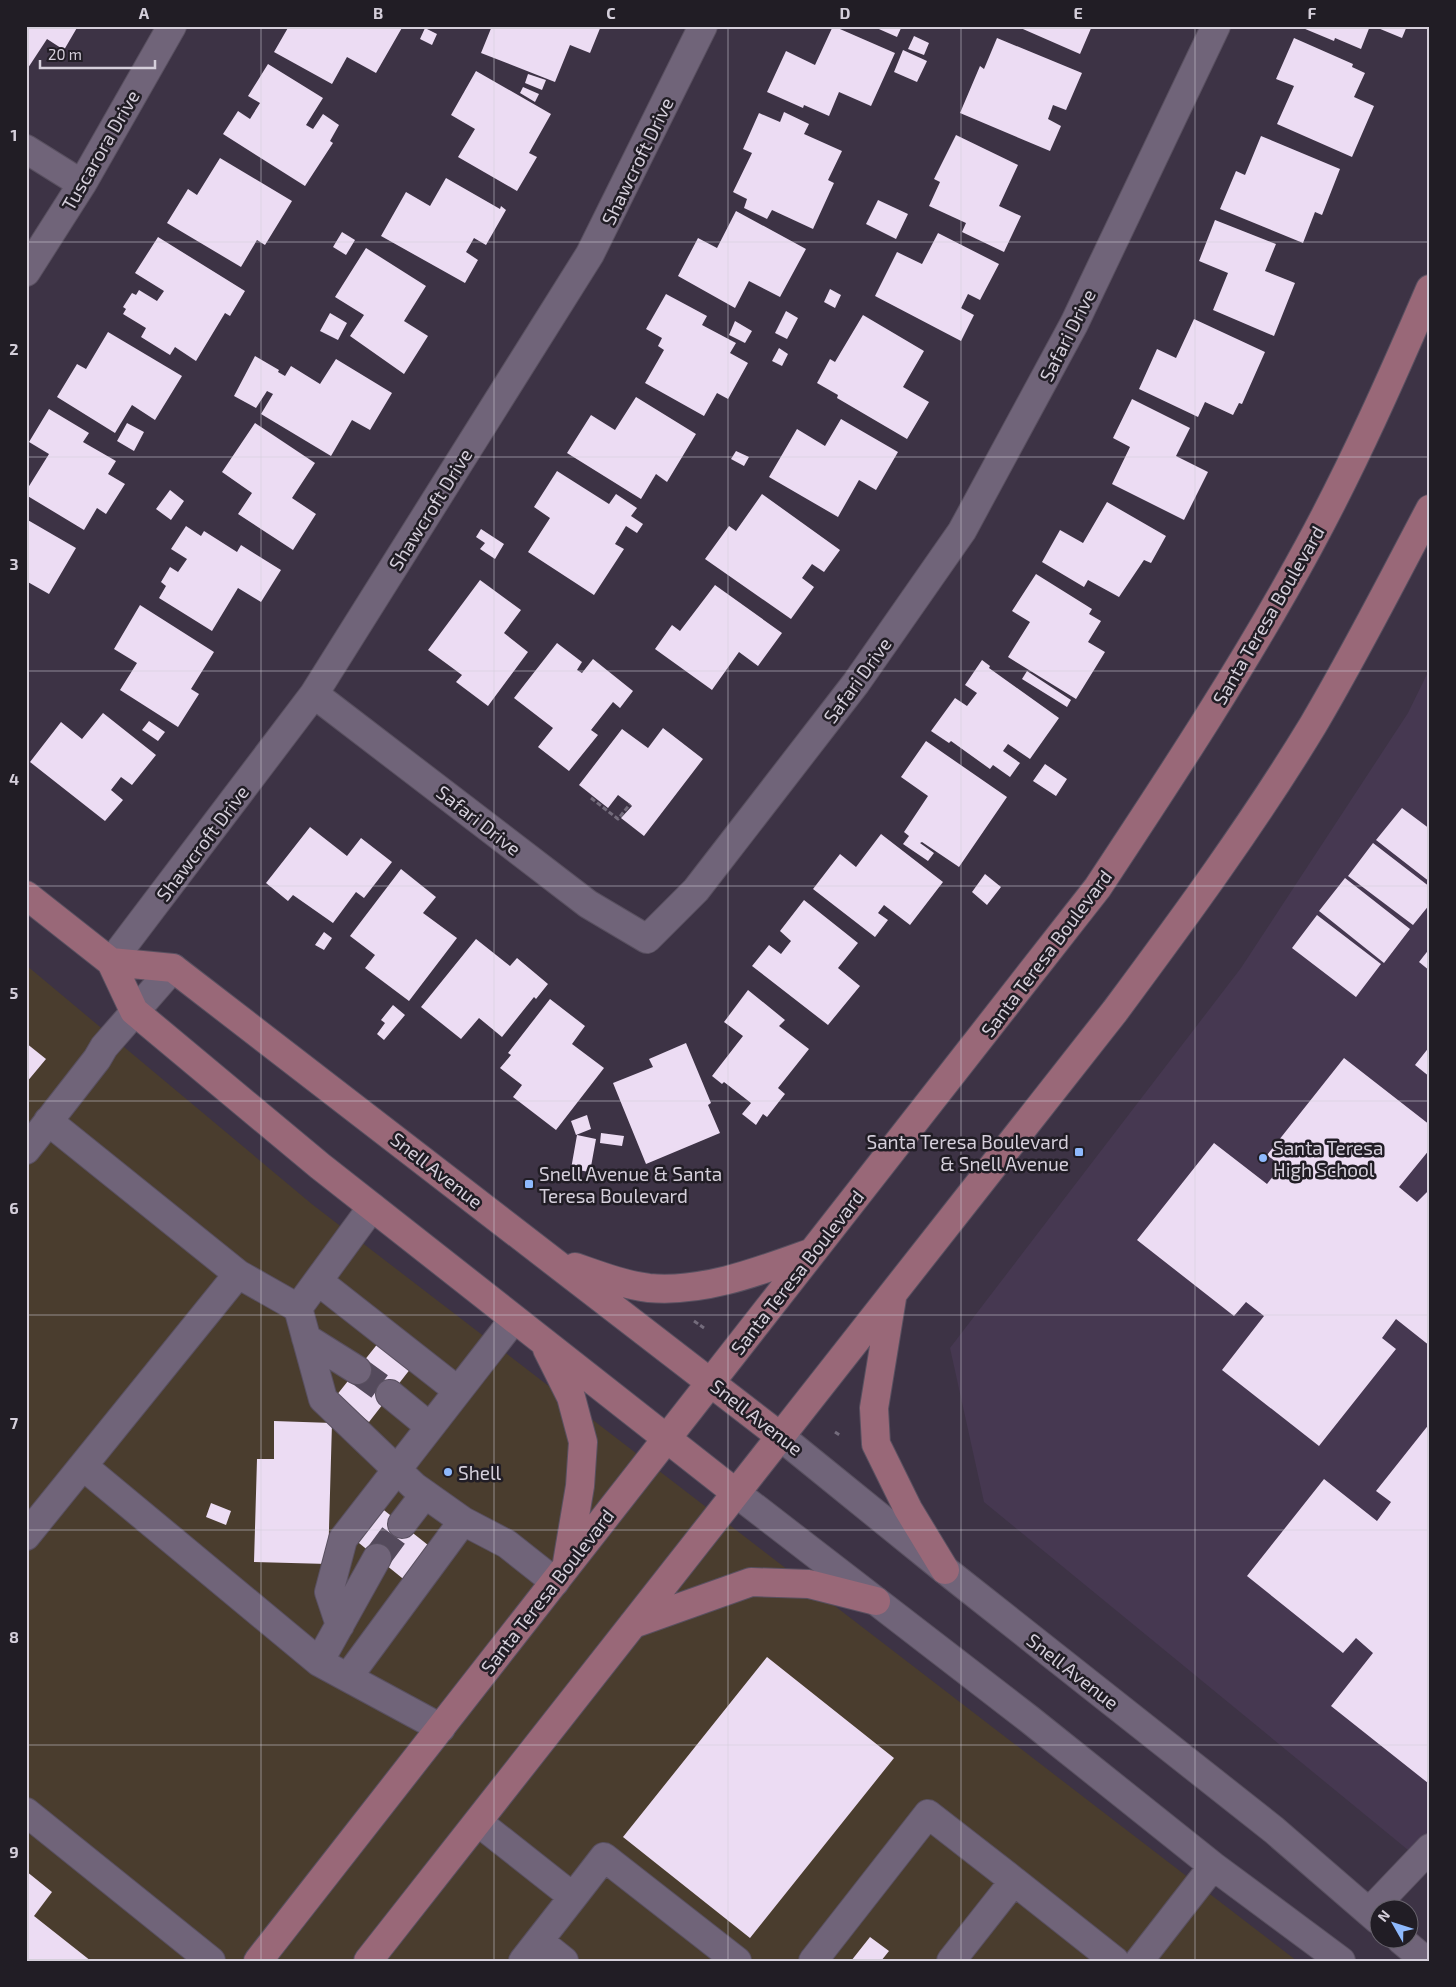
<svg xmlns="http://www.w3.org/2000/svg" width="1456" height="1987" font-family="'Exo 2',sans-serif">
	<rect width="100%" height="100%" fill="#3d3345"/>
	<path fill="#4a3d2e" d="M26,965L313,1205L1297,1961H26Z"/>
	<path fill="#463851" d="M1430,668V1868L984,1502L950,1348L1241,968L1408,713Z"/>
	<path fill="#ecdcf3" d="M26,26H78L64,50L47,39L26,71Z
		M289,26H403L376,73L347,57L332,84L274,52Z
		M492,26H601L590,53L570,45L555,82L481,53Z
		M833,26L895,53L871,106L839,92L829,116L804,105L803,108L767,92L786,51L815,65Z
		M872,26H902L897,37Z
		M1016,26H1092L1080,54Z
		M1298,26H1370L1361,49L1335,38L1334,41Z
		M1373,26H1407L1402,38Z
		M425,28L437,34L432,45L420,39Z
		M914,36L929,43L924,55L908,49Z
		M997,38L1082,73L1066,110L1053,105L1048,119L1061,126L1050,151L960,113L980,66L984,69Z
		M1294,38L1353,64L1352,67L1365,73L1354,97L1374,106L1352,157L1277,124L1294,86L1276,79Z
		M903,50L927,61L917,82L894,72Z
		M268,64L323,98L306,125L313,129L323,114L339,125L330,141L333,143L305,186L223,134L238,111L250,119L260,103L248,96Z
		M476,71L551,114L529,153L537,157L517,191L458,157L475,129L451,115Z
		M528,74L546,80L542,90L525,83Z
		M523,87L539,94L535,102L520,93Z
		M784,112L809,124L804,134L842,151L828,180L834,183L813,229L772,210L767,219L744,208L747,199L733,192L752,153L743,149L759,113L780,122Z
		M956,135L1018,165L999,206L1021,216L1004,252L962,232L966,223L929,206L940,182L934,179Z
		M1261,136L1340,169L1322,215L1315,212L1303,243L1220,209L1236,171L1245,175Z
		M220,158L292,201L265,245L257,240L241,267L167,223L188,189L197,195Z
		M446,178L500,209L501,206L506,210L486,245L474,238L466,252L478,260L465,283L381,236L406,192L430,206Z
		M878,200L908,214L896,239L866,224Z
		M736,211L806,249L780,297L749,281L735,308L678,276L698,238L717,248Z
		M1215,220L1276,244L1265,271L1295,283L1274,336L1213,310L1228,273L1199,261Z
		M342,232L355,240L346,255L333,247Z
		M938,233L999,264L980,300L968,294L961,308L974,315L961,341L875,296L897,252L922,264Z
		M158,237L245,291L230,316L225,313L196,361L175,347L170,355L141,337L146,328L123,314L126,309L123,307L132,293L136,295L139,290L157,301L164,291L135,273Z
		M366,248L426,286L404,321L428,336L404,374L350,336L364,315L335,297Z
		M830,289L841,295L835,308L824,302Z
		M666,294L707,316L702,325L736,343L730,353L748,363L728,399L717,393L704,416L645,383L664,350L658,346L662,338L646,329Z
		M786,311L798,318L787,339L775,333Z
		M330,313L347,323L338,340L320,331Z
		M863,315L924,351L903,387L929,402L907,439L837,398L838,395L817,383L830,359L835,362Z
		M1194,319L1265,352L1242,404L1239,403L1233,415L1205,402L1198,417L1139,389L1157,349L1176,358Z
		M735,321L752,331L745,343L729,335Z
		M108,332L182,376L155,420L132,405L115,433L57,397L77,364L86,369Z
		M779,348L788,354L782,366L772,361Z
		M255,356L279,370L278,372L285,376L291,366L320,384L336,359L392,393L370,430L352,420L331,456L261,414L273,394L267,391L256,408L234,396Z
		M636,397L696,434L667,482L656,474L641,499L567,453L591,415L615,430Z
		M1132,399L1190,428L1176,456L1208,472L1184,520L1112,484L1130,447L1113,438Z
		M49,409L89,433L83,442L116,461L108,474L125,484L106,514L97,508L84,530L26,495V491L49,454L29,442Z
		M841,419L898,452L876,490L859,480L838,517L769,477L797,429L825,446Z
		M127,423L144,432L134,451L117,441Z
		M255,423L315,463L292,498L316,514L293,550L238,514L252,493L222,472Z
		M736,451L749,457L744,466L731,459Z
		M557,471L609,504L616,494L637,508L631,516L643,524L637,533L626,526L615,544L624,549L594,595L528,552L550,518L534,507Z
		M170,490L184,501L171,520L156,509Z
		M762,494L840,550L824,572L812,564L802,578L814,587L791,619L705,559L729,526L736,531Z
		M1107,502L1166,536L1151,563L1144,560L1119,597L1088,580L1084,587L1042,562L1060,530L1083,543Z
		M26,519L76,548L49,594L26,581Z
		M186,526L201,536L204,531L237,552L241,545L281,570L261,602L238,588L212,631L159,598L166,586L161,582L170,567L178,572L187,559L171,549Z
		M481,529L504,544L495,559L480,549L485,543L476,537Z
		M1036,574L1092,609L1089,614L1101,621L1088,642L1105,652L1076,699L1008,657L1030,622L1012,611Z
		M480,580L521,610L504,633L528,652L488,706L456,682L462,675L428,650Z
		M715,585L782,633L758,666L739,652L712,690L655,649L672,625L680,631Z
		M140,605L214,652L191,689L199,694L178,727L120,690L137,663L114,649Z
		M557,643L582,662L577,670L582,673L593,659L633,691L620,708L613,702L591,730L598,735L569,771L538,747L553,728L514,698Z
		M982,660L990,666L989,668L1059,718L1030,759L1008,744L1003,751L1020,763L1010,777L993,765L990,769L951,741L949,743L931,731L955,698L967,706L977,693L965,685Z
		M1027,671L1071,700L1067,707L1022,679Z
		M103,713L156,755L132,785L121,777L111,790L123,800L105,821L30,762L61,722L82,739Z
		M149,721L165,732L158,741L142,730Z
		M663,728L703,759L644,836L621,818L632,806L630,804L618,795L608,808L579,785L622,729L648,748Z
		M926,741L1007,797L959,867L922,842L920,843L934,853L928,861L903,844L909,836L904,832L928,796L901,777Z
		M1045,764L1067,779L1056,796L1033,781Z
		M1402,808L1430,829V882L1376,840Z
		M310,827L347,856L361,838L392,862L364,898L356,892L333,923L293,895L288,901L266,883Z
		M881,834L943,882L910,925L884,905L878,913L888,920L875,937L813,889L840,854L856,867Z
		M1373,843L1430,887V904L1413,925L1348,876Z
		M401,869L436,897L423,913L457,938L409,1001L365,968L375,955L350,936Z
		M985,874L1001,887L987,905L972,892Z
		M1345,878L1410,929L1384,963L1319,911Z
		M804,900L858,943L838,968L860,986L828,1025L752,966L769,945L781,954L791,941L780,931Z
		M1317,915L1381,964L1356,997L1292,948Z
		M324,932L332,938L324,950L315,945Z
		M476,939L510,966L517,958L548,984L536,999L534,997L502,1037L479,1018L461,1039L421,1007Z
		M1430,948V971L1419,962Z
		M748,990L785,1020L779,1026L809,1049L778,1088L785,1094L767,1117L763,1114L756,1125L742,1114L751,1103L724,1082L722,1084L712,1076L743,1036L724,1022Z
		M550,999L585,1026L572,1044L604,1068L556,1130L513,1097L522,1085L500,1068L511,1055L508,1053Z
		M393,1005L405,1015L384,1040L377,1034L385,1023L381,1020Z
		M26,1043L46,1059L26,1083Z
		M686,1043L711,1103L708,1105L720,1133L646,1164L613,1083L653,1067L649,1059Z
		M1430,1046V1077L1415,1065Z
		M1344,1058L1430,1125V1149L1399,1187L1417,1202L1430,1189V1346L1396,1319L1382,1338L1396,1349L1319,1446L1222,1370L1264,1316L1246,1302L1234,1316L1137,1240L1214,1143L1267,1184L1281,1166L1267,1155Z
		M587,1115L591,1129L576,1135L571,1121Z
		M601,1133L624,1136L622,1146L600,1143Z
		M577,1135L596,1139L590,1172L571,1169Z
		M379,1342L411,1368L369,1422L336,1396Z
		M274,1421L332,1423L328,1564L254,1562L257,1459H274Z
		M1430,1423V1781L1428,1783L1331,1706L1373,1653L1356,1638L1343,1653L1247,1576L1324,1479L1377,1521L1391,1502L1376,1491Z
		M211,1503L231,1511L226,1525L206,1517Z
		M380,1507L433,1549L407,1582L354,1539Z
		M767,1657L894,1758L750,1938L623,1837Z
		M26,1871L52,1892L34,1916L91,1961H26Z
		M870,1937L889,1951L881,1961H851Z"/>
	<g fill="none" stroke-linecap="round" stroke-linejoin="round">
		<path stroke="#544a5c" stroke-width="28" stroke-dasharray="28 14" stroke-linecap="butt" d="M357,1370L390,1394
			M377,1558L402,1524"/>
		<defs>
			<path id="minor" d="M26,149L82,184
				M26,272L82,184L172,26
				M314,694L588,904L647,939L696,890L856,683L962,531L1074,324L1216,26
				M111,962L314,694L590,254L703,26
				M26,1150L97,1059L104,1047L173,968
				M372,1207L298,1308L323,1399L415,1487L463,1521
				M238,1274L298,1308
				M318,1281L457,1390
				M306,1338L357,1370
				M390,1394L429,1426
				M781,1437L945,1570L1274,1830L1378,1920
				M83,1466L319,1662L441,1728
				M736,1493L1029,1719L1213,1866L1341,1961
				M402,1524L425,1494
				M26,1536L238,1274L48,1121
				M340,1625L329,1592L343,1539L514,1319
				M319,1662L377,1558
				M348,1677L463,1521L507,1544L555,1582
				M26,1812L211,1961
				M478,1822L573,1897L604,1857L737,1961
				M1369,1912L1430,1848
				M1401,1940L1426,1961
				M539,1941L564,1961
				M523,1961L573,1897
				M813,1961L928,1814L1014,1881
				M951,1961L1014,1881L1115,1961
				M1139,1961L1213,1866"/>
			<path id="major" d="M26,895L111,962L134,1011L320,1166L736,1493
				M111,962L173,968L781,1437
				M575,1267C598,1275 624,1285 649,1288C703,1293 760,1271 810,1253
				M892,1298L874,1408L876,1444L908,1509L945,1570
				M547,1349L571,1397L583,1442L580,1486L567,1563
				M633,1624L751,1582L809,1584L876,1601
				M258,1961L1098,887C1172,775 1245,664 1309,546C1354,463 1393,375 1430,289
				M368,1961L1115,1011C1184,918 1253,824 1313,725C1355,654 1392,581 1430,509"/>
		</defs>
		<use href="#minor" stroke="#595060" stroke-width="30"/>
		<use href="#major" stroke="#595060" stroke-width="30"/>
		<path stroke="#746c7c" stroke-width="3" stroke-dasharray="5 2.5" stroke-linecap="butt" d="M591,798L618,819L630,804
			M694,1321L704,1328
			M835,1432L841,1436"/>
		<use href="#minor" stroke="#706479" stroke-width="28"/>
		<use href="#major" stroke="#996878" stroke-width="28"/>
	</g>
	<path fill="none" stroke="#d5cfdb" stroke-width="1" stroke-opacity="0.55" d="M261,26V1961M494,26V1961M728,26V1961M961,26V1961M1195,26V1961M26,242H1430M26,457H1430M26,671H1430M26,886H1430M26,1101H1430M26,1315H1430M26,1530H1430M26,1745H1430"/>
	<g fill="#8eb9fd" stroke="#211d25" stroke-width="2">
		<rect x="1074" y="1147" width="10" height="10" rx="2.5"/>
		<circle cx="1263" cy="1158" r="5"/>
		<rect x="524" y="1179" width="10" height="10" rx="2.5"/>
		<circle cx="448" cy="1472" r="5"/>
	</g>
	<g text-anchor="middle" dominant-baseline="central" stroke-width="5" stroke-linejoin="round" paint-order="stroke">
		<g font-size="19" fill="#d5cfdb" stroke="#211d25">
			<text transform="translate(100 150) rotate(-60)">Tuscarora Drive</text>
			<text transform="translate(637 161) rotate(-64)">Shawcroft Drive</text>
			<text transform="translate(1067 335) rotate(-63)">Safari Drive</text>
			<text transform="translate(430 509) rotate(-58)">Shawcroft Drive</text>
			<text transform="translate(1268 615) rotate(-60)">Santa Teresa Boulevard</text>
			<text transform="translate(857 680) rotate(-54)">Safari Drive</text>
			<text transform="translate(479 820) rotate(38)">Safari Drive</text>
			<text transform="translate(202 843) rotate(-53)">Shawcroft Drive</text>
			<text transform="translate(1046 953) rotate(-53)">Santa Teresa Boulevard</text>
			<text transform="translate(437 1170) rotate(38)">Snell Avenue</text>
			<text transform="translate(797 1272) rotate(-52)">Santa Teresa Boulevard</text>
			<text transform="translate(757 1417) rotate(38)">Snell Avenue</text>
			<text transform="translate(547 1591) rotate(-52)">Santa Teresa Boulevard</text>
			<text transform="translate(1073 1671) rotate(38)">Snell Avenue</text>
		</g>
		<g font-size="19" fill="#d5cfdb" stroke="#211d25" text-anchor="start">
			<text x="1069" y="1141" text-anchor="end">Santa Teresa Boulevard<tspan x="1069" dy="22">&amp; Snell Avenue</tspan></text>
			<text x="1273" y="1147">Santa Teresa<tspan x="1273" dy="22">High School</tspan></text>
			<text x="539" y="1173">Snell Avenue &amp; Santa<tspan x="539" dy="22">Teresa Boulevard</tspan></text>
			<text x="458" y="1472">Shell</text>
		</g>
	</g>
	<rect width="1456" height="1987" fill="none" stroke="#211d25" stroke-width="55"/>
	<g transform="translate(1394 1924) rotate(309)"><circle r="24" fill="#211d25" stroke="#69646e"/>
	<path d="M0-4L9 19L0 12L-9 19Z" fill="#8eb9fd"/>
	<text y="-8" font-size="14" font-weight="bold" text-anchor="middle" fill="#d5cfdb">N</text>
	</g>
	<path d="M40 60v8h115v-8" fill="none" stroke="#d5cfdb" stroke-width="2.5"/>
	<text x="48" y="60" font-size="15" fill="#d5cfdb" stroke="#211d25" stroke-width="4" paint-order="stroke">20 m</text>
	<rect x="28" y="28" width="1400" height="1932" fill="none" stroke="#d5cfdb" stroke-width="2"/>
	<g font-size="16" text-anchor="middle" font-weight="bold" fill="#d5cfdb">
		<text x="144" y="19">A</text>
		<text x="378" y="19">B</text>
		<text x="611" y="19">C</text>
		<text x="845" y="19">D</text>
		<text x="1078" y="19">E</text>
		<text x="1312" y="19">F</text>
		<text x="14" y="141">1</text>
		<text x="14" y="355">2</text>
		<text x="14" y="570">3</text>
		<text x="14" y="785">4</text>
		<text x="14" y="999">5</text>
		<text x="14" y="1214">6</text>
		<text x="14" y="1429">7</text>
		<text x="14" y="1643">8</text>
		<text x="14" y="1858">9</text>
	</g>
</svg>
